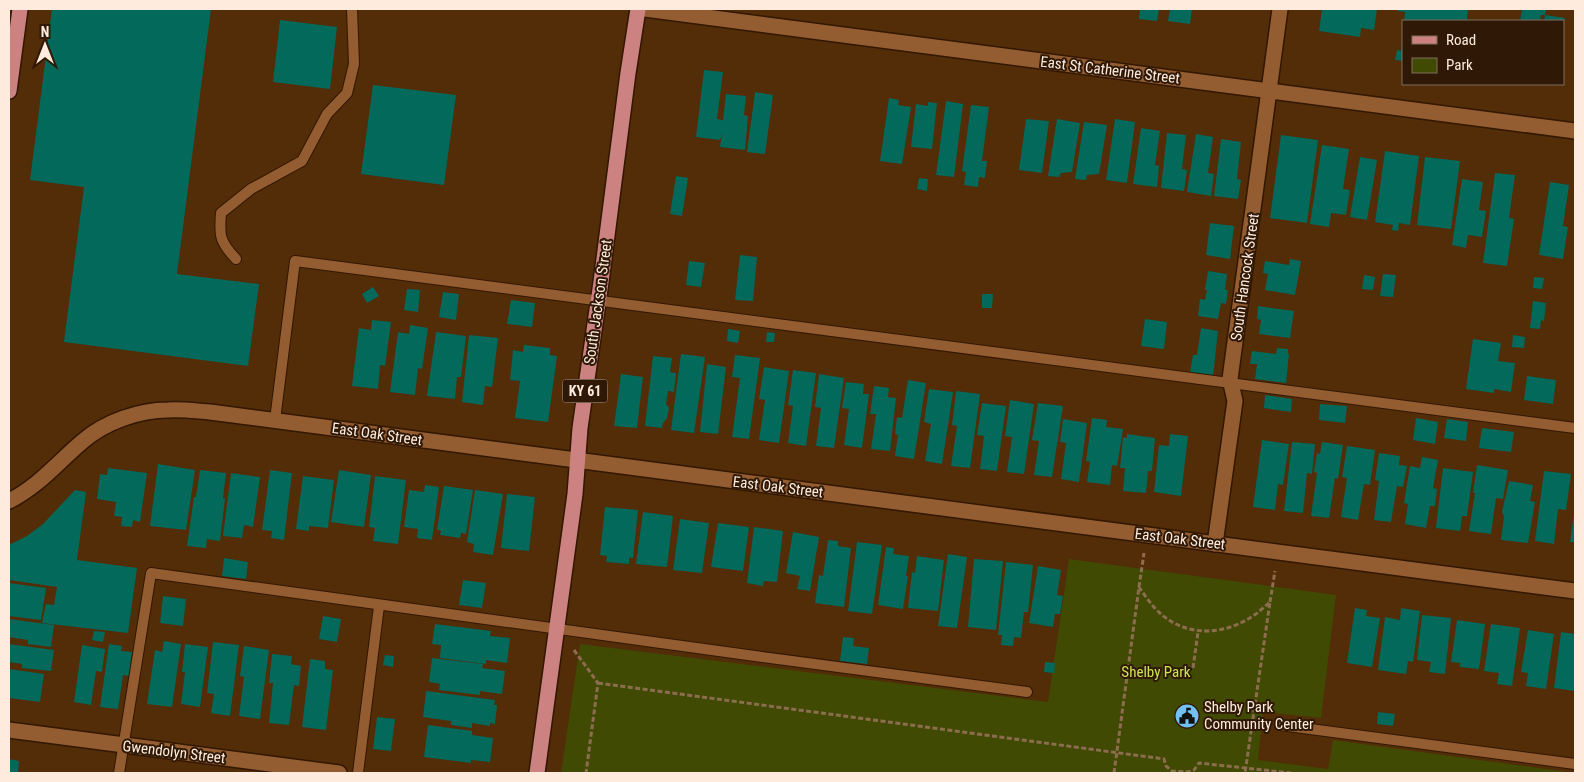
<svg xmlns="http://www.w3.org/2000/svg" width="1584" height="782" font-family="'Roboto Condensed',sans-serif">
	<rect width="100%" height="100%" fill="#532c08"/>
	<path fill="#404a02" d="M1069,559L1336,595L1321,718L1263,712L1258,760L1328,769L1333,740L1575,773H561L580,644L1048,702Z"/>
	<path fill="#03695a" d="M52,9H211L177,274L259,284L248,366L64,342L84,187L30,180Z
		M1140,9H1159L1157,21L1139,19Z
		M1170,9H1192L1190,24L1168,21Z
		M1322,9H1377L1374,30L1361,28L1360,37L1319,31Z
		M1396,9H1468L1467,21H1404L1405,12L1398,11Z
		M1522,9H1546L1545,15H1541L1540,21H1520Z
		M1545,15L1565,18L1564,21H1544Z
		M280,20L337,27L330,89L273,82Z
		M1402,42H1403V61L1395,60L1397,50L1401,51Z
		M704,70L723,72L717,119L723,120L726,94L746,96L744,115L748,116L745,150L720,147L722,133L720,140L696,137Z
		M373,85L456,95L444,185L361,174Z
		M755,92L773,95L765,154L747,152Z
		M889,98L899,100L898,105L911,107L902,164L880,161Z
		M946,101L963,104L954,177L936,175Z
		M928,102L937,103L932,149L911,147L916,104L928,106Z
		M971,105L989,107L982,161H987L985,178L979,177L978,187L964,185L966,172L962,171Z
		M1026,119L1049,121L1042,173L1019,170Z
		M1057,119L1080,123L1072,172L1061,173L1059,177L1048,176Z
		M1115,119L1135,122L1127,183L1106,180Z
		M1084,122L1107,125L1099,174L1087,175L1086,180L1075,179Z
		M1141,128L1160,131L1155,165L1159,166L1157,187L1133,184Z
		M1167,133L1186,135L1182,169L1187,170L1184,191L1161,188Z
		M1196,134L1213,137L1208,173L1214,174L1211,196L1187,192Z
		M1281,135L1318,140L1307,223L1270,218Z
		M1221,139L1241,142L1237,179L1241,180L1238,199L1214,196Z
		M1322,145L1349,149L1343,189L1350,190L1346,215L1331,213L1329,227L1310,224Z
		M1385,151L1419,156L1410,225L1399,223L1398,231L1392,230L1393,225L1375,222Z
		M1360,157L1377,160L1367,220L1350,217Z
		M1425,157L1460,161L1451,229L1417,225Z
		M1495,173L1515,175L1509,218L1514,219L1507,266L1483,263Z
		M676,176L688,178L682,216L670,214Z
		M919,178L928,179L927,191L917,189Z
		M1462,179L1483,182L1479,210L1486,211L1482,237L1468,235L1466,248L1452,245Z
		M1550,182L1569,185L1563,226L1568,227L1563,259L1539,255Z
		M1210,223L1234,226L1230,259L1206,255Z
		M740,255L757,257L753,301L735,300Z
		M1290,259L1301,261L1295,295L1265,290L1268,274L1263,273L1265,261L1289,265Z
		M689,261L705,263L701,287L686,285Z
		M1208,271L1227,274L1225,290H1228L1226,304L1221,303L1218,319L1198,316L1200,299L1205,300L1207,290H1205Z
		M1383,274L1396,275L1393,297L1380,296Z
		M1364,275L1375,277L1373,290L1362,289Z
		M1534,277L1544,278L1542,289L1533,288Z
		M373,287L379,296L367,303L362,294Z
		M407,289L420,290L418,312L404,310Z
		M443,292L459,294L456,320L439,317Z
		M982,294H993L992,308H982Z
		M511,300L535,303L532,327L507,324Z
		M1533,301L1546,303L1544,321L1541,320L1540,329L1530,328Z
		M1258,306L1294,311L1290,338L1259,334L1261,320L1257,319Z
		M1145,319L1167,322L1164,349L1141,346Z
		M372,320L391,322L385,366L380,365L378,389L352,386L359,328L371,330Z
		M410,325L428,328L422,369L418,368L415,395L390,392L398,332L409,334Z
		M1201,328L1218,331L1213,376L1190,373L1193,355H1197Z
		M728,329L740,331L738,343L727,341Z
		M436,332L466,336L461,377H457L455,399L427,396Z
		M767,332L775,333L774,342H766Z
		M469,335L498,338L492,387L485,386L483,405L462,402Z
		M1513,335L1525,337L1524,348L1512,347Z
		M1473,339L1501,343L1498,361L1515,363L1511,392L1494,389V393L1466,389Z
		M524,345L550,348V355L557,356L548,422L515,418L520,381L510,380L513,350L523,352Z
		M1277,348L1288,349V354H1289L1286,383L1255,379L1257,364H1250L1252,351L1276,354Z
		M681,354L705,357L694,433L671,430Z
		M735,355L760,358L749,439L732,437L740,378L732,377Z
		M653,356L672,358L670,372L676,373L674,392L668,391L666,404L669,408L667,418L663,423L662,428L645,426Z
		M707,364L726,367L718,434L700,432Z
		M764,367L789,371L779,443L759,440L765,400L759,399Z
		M793,370L816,373L806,446L788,443L793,406L788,405Z
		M621,374L643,377L637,428L614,426Z
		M819,374L844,378L834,448L816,446L821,408L815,407Z
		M1527,376L1556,380L1553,404L1524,400Z
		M908,380L926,383L914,459L895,456L898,435L895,434L897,417L902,418Z
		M846,382L864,384L863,394H869L862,448L844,445L849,409L842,408Z
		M874,386L889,388L888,397L896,398L890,451L871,449L876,414H870Z
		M929,389L953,392L942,464L925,461L931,424L924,422Z
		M956,391L980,394L970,468L951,466L957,426L952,425Z
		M1265,395L1292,399L1291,412L1264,408Z
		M1010,400L1034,404L1024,474L1007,472L1012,437L1005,436Z
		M982,403L1006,406L997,471L980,469L984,436L977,435Z
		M1038,403L1063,406L1052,477L1034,475L1039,441L1032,440Z
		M1320,404L1347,406L1345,423L1319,420Z
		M1092,418L1107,420L1106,427L1123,429L1117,466L1112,465L1110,485L1087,482L1090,462L1086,461Z
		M1416,418L1438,422L1435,444L1413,440Z
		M1063,419L1087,423L1079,482L1061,479L1066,443L1060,442Z
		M1447,419L1468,422L1466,441L1444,438Z
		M1482,428L1514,432L1511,452L1479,448Z
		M1127,434L1155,438L1152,471H1148L1146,493L1123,491L1125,468H1120L1123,437L1127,438Z
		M1170,434L1188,436L1181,496L1154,492L1159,445L1169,446Z
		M1262,440L1289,444L1283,485L1278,484L1275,510L1253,507Z
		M1292,442L1315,444L1312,474L1307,473L1303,513L1284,511Z
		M1322,442L1343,445L1338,479L1335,478L1329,518L1311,516L1317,473L1314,472L1317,453L1320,454Z
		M1347,446L1375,450L1370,485L1364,484L1358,520L1341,517L1347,478L1342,477Z
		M1379,453L1400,456L1399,465L1407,466L1403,487L1397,486L1391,522L1374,520L1379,481L1375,480Z
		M1422,457L1438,460L1433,488L1437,489L1435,505L1434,506H1430L1426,528L1405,524L1408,504L1404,503L1410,466L1420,468Z
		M158,464L195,470L186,530L150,526Z
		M1477,465L1508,470L1503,499L1496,498L1491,534L1469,531L1475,493H1473Z
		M108,468L147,473L140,522L133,520L132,527L121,526L122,517L114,516L116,502L97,499L100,474L107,475Z
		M1443,468L1473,472L1467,516H1462L1460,531L1436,528Z
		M200,470L226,473L223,498L225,499L220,541L207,539L206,548L187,546L194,497H196Z
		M270,470L292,473L284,540L271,538L272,531L262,530Z
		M339,470L371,475L364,527L331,522Z
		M1544,471L1571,474L1566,510L1558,509L1554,544L1535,541Z
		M231,473L260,477L253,527L244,525L242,538L223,536Z
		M303,476L334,480L328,528L309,526V531L296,529Z
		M375,476L406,480L398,544L373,541L375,528L369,527Z
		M1509,481L1533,485L1530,501L1535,502L1528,543L1501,540L1504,516L1502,512Z
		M425,485L439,487L432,540L417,538L418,529L404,527L409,490L424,492Z
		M444,486L473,490L466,534L461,533L460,538L440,535L441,530H437Z
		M75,490L86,492L77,560L137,568L128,633L42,623L46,604L54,605L57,587L9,580V545L27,536L43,524Z
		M475,490L503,494L493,555L473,552L474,544L467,542Z
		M507,494L535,497L529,551L501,548Z
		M605,507L638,510L633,558H629V564L606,562L607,556L600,555Z
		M643,512L673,516L667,567L636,564Z
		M1574,514H1575V542H1570Z
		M680,519L709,523L702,573L673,570Z
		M718,523L749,527L743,571L711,567Z
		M754,527L783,531L777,582L764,581L763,586L747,583Z
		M793,532L819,537L810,591L797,589L800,576L786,573Z
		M828,540L838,541V546L851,548L844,607L815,603L819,575L823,576Z
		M857,542L882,545L872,614L848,611Z
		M886,547L894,548L893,554L909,556L906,576H908L903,609L878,605Z
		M948,554L967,557L957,628L938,626Z
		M917,556L944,560L938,611L908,608L912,572L915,573Z
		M224,558L248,562L246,579L222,576Z
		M974,559L1003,561L996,630L968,627Z
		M1006,562L1033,565L1028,612H1024L1021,638L1014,637L1013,646L1001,645L1002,635H998Z
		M1038,566L1061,570L1057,595L1063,596L1060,614H1055L1053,627L1029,623Z
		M463,580L486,583L482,608L459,605Z
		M9,583L46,588L41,620L9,616Z
		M163,596L186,599L183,626L160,623Z
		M1355,608L1367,610L1366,616L1380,618L1372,667L1347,663Z
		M1401,608L1420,611L1413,662L1408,661L1406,674L1378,670L1385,617L1400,620Z
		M1422,615L1451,618L1445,674L1429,672L1431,662L1417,660Z
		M323,616L341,619L337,642L319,639Z
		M9,619L54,625L51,647L28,644V640L9,637Z
		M1457,620L1485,624L1479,669L1460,667V663L1451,662Z
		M435,624L491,631L490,636L510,638L507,663L486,660V664L440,658L441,645L432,644Z
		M1491,624L1520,628L1512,686L1497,684L1499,673L1484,671Z
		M1528,630L1554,634L1546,689L1526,686L1528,673L1521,672Z
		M94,631L105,632L103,642L92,640Z
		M1561,632L1575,634V691L1554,688Z
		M843,637L854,638L853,646L869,648L867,664L840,661Z
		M164,641L181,644L172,707L147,704L155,650L162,652Z
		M213,642L239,645L230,716L211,713L214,694L207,693Z
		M9,644L54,650L51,671L22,668V664L9,662Z
		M109,644L122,646L121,651L132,652L129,676L123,675L118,709L100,707Z
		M185,644L208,647L200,707L181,704L185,672H182Z
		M82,645L105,649L102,672L96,671L91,705L74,702Z
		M244,646L269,650L260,719L239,716L244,677L240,676Z
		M272,654L292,656L291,664L301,666L299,686L294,685L289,725L269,723L273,683H269Z
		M385,655L394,656L393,667L383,665Z
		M432,658L483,664L482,668L505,671L502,694L480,691V695L439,690L440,684L429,682Z
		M310,659L325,661V669L333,670L326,730L302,727Z
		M1045,662L1055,663L1054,673L1044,672Z
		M9,669L44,674L40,702L9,698Z
		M426,691L495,700L494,705H497L495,724L490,723V726L472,723V728L451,725V721L423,717Z
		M1378,712L1395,714L1393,726L1377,724Z
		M377,717L395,719L391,751L373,749Z
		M428,725L472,731V735L493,738L490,762L471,760V763L424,757Z
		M9,759L19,761L18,773H9Z"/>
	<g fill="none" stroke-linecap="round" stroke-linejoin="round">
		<defs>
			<path id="lane" d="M236,259C220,242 219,236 221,213L251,189L302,161L327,114L347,93L354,64L352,9
				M275,420L295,261L1575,428
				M1280,725L1575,764
				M119,773L151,573L755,656L1027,692
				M358,773L379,606"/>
			<path id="street" d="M645,9L1575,131
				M1215,544L1235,401L1230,379L1280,9
				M9,730L339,773"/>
			<path id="secondary" d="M9,501C39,486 58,462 83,441C105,422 139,410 168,410C182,409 196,411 210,412L1575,591"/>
			<path id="primary" d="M9,91L20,9
				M537,773L575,494L580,428L601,282L628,73L638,9"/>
		</defs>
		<use href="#lane" stroke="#321701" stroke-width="12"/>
		<use href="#street" stroke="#321701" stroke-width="18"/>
		<use href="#secondary" stroke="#321701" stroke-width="18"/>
		<use href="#primary" stroke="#321701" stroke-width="18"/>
		<path stroke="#8d6d50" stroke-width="3" stroke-dasharray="5 2.5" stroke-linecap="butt" d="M1139,587L1144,553
			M1270,602L1275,571
			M574,650L598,683L586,773
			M1193,668L1198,632
			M598,683L1164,759L1166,766L1172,771L1188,772L1194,770L1199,763L1291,773
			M1114,773L1139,587C1143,593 1148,600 1153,606C1178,635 1216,638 1248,619C1256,615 1263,608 1270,602L1245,773"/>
		<use href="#lane" stroke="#935d31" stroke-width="10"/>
		<use href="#street" stroke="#935d31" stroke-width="15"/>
		<use href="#secondary" stroke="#935d31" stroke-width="15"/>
		<use href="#primary" stroke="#cb8281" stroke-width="15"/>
	</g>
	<defs>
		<symbol id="civic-disc" viewBox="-11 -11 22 22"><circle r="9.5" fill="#71c1f4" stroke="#2f1906"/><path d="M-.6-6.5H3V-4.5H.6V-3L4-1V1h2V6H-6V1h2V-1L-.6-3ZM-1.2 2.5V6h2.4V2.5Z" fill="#111"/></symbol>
	</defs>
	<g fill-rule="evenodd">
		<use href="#civic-disc" x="1173" y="702" width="28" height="28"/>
	</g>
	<g text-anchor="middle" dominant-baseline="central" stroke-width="4" stroke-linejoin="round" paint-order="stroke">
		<rect fill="#2f1906" stroke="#c0ac9c" stroke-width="1" x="562.5" y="379.5" width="45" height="23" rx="4"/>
		<g font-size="14" font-weight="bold" fill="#feebdd">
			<text x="585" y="391">KY 61</text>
		</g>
		<g font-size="15" fill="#feebdd" stroke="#2f1906">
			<text transform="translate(1110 70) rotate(7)">East St Catherine Street</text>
			<text transform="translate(1245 277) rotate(-82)">South Hancock Street</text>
			<text transform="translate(598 302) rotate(-82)">South Jackson Street</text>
			<text transform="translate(377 434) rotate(8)">East Oak Street</text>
			<text transform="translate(778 487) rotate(7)">East Oak Street</text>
			<text transform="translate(1180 539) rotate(7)">East Oak Street</text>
			<text transform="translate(174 752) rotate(7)">Gwendolyn Street</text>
		</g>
		<g font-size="15" fill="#cce551" stroke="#2f1906">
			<text x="1156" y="672">Shelby Park</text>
		</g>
		<g font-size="15" fill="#feebdd" stroke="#2f1906" text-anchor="start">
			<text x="1204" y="707">Shelby Park<tspan x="1204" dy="17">Community Center</tspan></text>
		</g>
	</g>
	<rect width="1584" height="782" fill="none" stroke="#feebdd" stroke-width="20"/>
	<rect x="1402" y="20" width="162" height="65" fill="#2f1906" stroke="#826d5c"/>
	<rect x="1412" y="36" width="25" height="8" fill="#cb8281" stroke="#826d5c"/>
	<text x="1446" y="45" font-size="15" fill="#feebdd">Road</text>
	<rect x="1412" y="58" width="25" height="15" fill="#404a02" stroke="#826d5c"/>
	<text x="1446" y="70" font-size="15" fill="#feebdd">Park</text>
	<g transform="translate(45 45)" stroke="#2f1906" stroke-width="4" paint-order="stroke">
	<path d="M0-4L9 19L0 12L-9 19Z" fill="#feebdd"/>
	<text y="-8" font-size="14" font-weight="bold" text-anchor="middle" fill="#feebdd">N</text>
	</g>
</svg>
